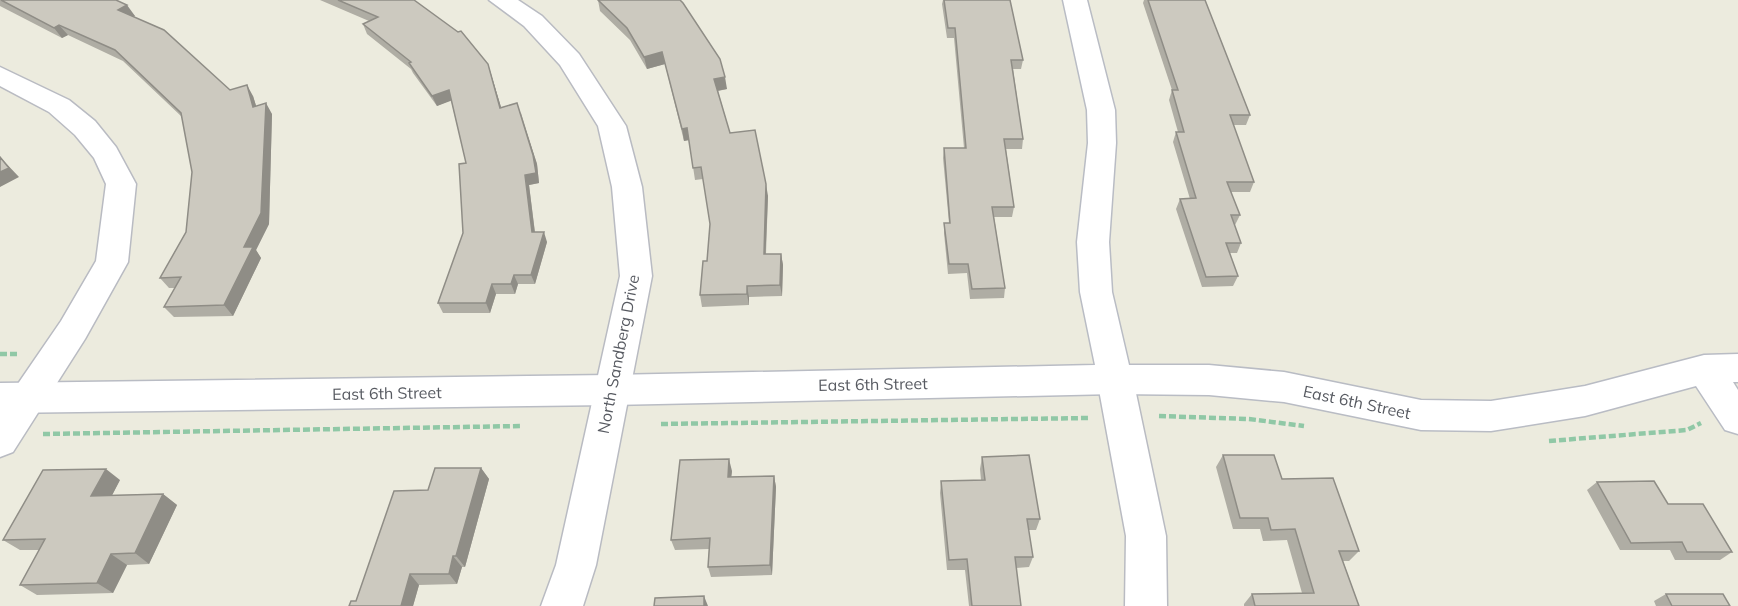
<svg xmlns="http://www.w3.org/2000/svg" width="1738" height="606" font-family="Mulish,sans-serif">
	<rect width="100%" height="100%" fill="#ecebde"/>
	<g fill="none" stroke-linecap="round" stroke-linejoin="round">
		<defs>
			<path id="street" d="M489,0H518L542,16L579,54L626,126L642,187L652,276L596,565L583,606H541L556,565L620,276L612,187L598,126L560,65L524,26Z
				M0,67L69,100L95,121L116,147L136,184L128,262L85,339L13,452L0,457V410L61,321L96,261L106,184L94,158L75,135L49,112L0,86Z
				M1115,364L1127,369L1133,379L1166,536L1167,606H1125L1126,536L1097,379L1103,369Z"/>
			<path id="secondary" d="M1063,0H1087L1115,110L1116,143L1109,242L1112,292L1129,365H1209L1284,372L1421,400L1491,401L1585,386L1704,355L1738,354V382H1733L1738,390V434L1725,430L1696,386L1585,416L1491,431L1421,430L1284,402L1209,395L1115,394L611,405L0,413V383L611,375L1095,365L1080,292L1077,242L1088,143L1087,110Z"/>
		</defs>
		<use href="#street" stroke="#b9bbc2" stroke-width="3"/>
		<use href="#secondary" stroke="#b9bcc4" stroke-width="3"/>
		<path stroke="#90c8a6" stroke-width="4.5" stroke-dasharray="7 3" stroke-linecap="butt" d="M0,354H18
			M1159,416L1249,419L1304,426
			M661,424L1088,418
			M43,434L521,426
			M1549,441L1687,430L1701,423"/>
		<use href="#street" fill="#fff" fill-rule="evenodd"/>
		<use href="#secondary" fill="#fff" fill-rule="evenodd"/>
	</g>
	<path fill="#afada4" d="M0,0H116L135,16L133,17L230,90L253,96L256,106L272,114L269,224L256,250L261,258L233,316L174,317L164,307L175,288H169L160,278L186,232L192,172L182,117L123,61L68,35L62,38L0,6Z
		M320,0H414L488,64L501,107L521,113L537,164L539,183L529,185L535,232L547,242L535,284H518L515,294H496L490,313H443L438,303L463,233L466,163L451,100L437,106L413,73L411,69L367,34L363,24L369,21Z
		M598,0H680L727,89L718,91L730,133L768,196L766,254H781L783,265L782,296L749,297V305L702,307L700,295L707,261L710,224L703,179L695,180L689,140L684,141L665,64L647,69L630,40L600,11Z
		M943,0H1010L1023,60L1021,69H1013L1023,139L1022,149H1006L1014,207L1012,217H994L1005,288L1004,298L970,299L967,273L948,274L944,233V223H949L943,158L944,148H964L954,38H947L942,4Z
		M1144,0H1205L1250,115L1246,125H1233L1254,182L1250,192H1231L1240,215L1235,225H1234L1241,243L1237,253H1229L1238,276L1233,286L1202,287L1176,209L1180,199H1190L1173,142L1176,132H1178L1169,100L1172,90L1143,3Z
		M1223,455L1282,479L1359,551L1349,561H1343L1359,606H1244V604L1252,594L1302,593L1287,540L1263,541L1260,529H1233L1216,467Z
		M982,457L1040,519L1036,530H1028L1033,557L1029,567L1016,568L1021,606H969L965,570H947L940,493L941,481L981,480L980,469Z
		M481,468L489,479L465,567H462L457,584L419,585L413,606H349L356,601L428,490Z
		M732,471L731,477L774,476L776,487L772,575L711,577L708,567L709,549L675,550L671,540Z
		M120,480L112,495L163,494L177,505L149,564L127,565L113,593L37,595L20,585L39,550H20L3,540Z
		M1597,482L1668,504L1732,552L1720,560H1675L1670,550H1620L1587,490Z
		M1666,594L1730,606H1656L1654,601Z"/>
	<path fill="#8f8d86" d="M127,5L135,16L126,21L118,10Z
		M59,25L68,35L62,38L54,28Z
		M662,52L665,64L647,69L644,57Z
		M488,64L491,74L504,117L500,108Z
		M725,77L727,89L716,91L714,79Z
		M247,85L253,96L260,118L253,107Z
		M449,90L453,100L437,106L432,96Z
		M266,103L272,114L269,224L256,250L261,258L233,316L224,305Z
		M517,103L537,164L539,183L529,185L536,242L532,232Z
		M687,128L689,140L684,141L682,129Z
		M0,157L19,177L0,187Z
		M766,184L768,196L765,266L764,254Z
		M544,232L547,242L535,284L531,275Z
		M781,254L783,265L782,296L780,285Z
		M514,275L518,284L515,294L511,284Z
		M492,284L496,294L490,313L486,303Z
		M747,286L749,297V305L747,294Z
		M729,459L732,471L730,488L728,477Z
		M481,468L489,479L465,567L456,556Z
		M106,469L120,480L106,507L91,496Z
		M774,476L776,487L772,575L770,565Z
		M163,494L177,505L149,564L135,553Z
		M111,554L127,565L113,593L97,583Z
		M453,556L462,567L457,584L449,574Z
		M410,574L419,585L413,606H401Z
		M704,596L708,606H704Z"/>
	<path fill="#ccc9bf" stroke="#8f8d86" stroke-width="1.5" d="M1,0H116L127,5L118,10L164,30L230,90L247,85L253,107L266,103L261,213L244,247H253L224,305L164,307L181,277L160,278L186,232L192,172L181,113L115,50L59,25L54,28Z
		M338,0H414L458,32L461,31L488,64L500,108L517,103L533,155L536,173L525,175L532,232H544L531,275H514L511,284H492L486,303H438L463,233L459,164L466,163L449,90L432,96L409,63L411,62L363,24L378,17Z
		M598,0H680L683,3L720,59L725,77L714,79L730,133L755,130L766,184L764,254H781L780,285L747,286V294L700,295L703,261H707L710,224L701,167L693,168L687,128L682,129L662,52L644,57L627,28Z
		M944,0H1010L1023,60H1011L1023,139H1004L1014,207H992L1005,288L972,289L968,264H949L944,223H950L944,148H966L955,28H948Z
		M1148,0H1205L1250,115H1230L1254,182H1227L1240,215H1231L1241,243H1226L1238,276L1206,277L1180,199L1196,198L1176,132H1184L1172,90H1178Z
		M0,157L9,168L0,172Z
		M1029,455L1040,519H1027L1033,557H1015L1021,606H972L967,559L949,560L941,481L985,480L982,457Z
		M1223,455H1274L1282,479L1333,478L1359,551H1339L1359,606H1255L1252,594L1314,593L1295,529L1271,530L1268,518H1240Z
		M729,459L728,477L774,476L770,565L708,567L710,538L671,540L680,460Z
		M435,468H481L456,556H453L449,574H410L401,606H349L351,601H356L394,491L428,490Z
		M106,469L91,496L163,494L135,553L111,554L97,583L20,585L45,539L3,540L43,470Z
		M1654,481L1668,504H1703L1732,552H1687L1682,542L1631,543L1597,482Z
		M1666,594H1723L1730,606H1672Z
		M704,596V606H654L655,598Z"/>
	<g text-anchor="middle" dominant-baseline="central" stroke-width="5" stroke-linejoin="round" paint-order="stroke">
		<g font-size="16" fill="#575a61" stroke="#fff">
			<text transform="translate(618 354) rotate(-79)">North Sandberg Drive</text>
			<text transform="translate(873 384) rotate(-1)">East 6th Street</text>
			<text transform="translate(387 393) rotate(-1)">East 6th Street</text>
			<text transform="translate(1357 402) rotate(12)">East 6th Street</text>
		</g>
	</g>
</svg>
